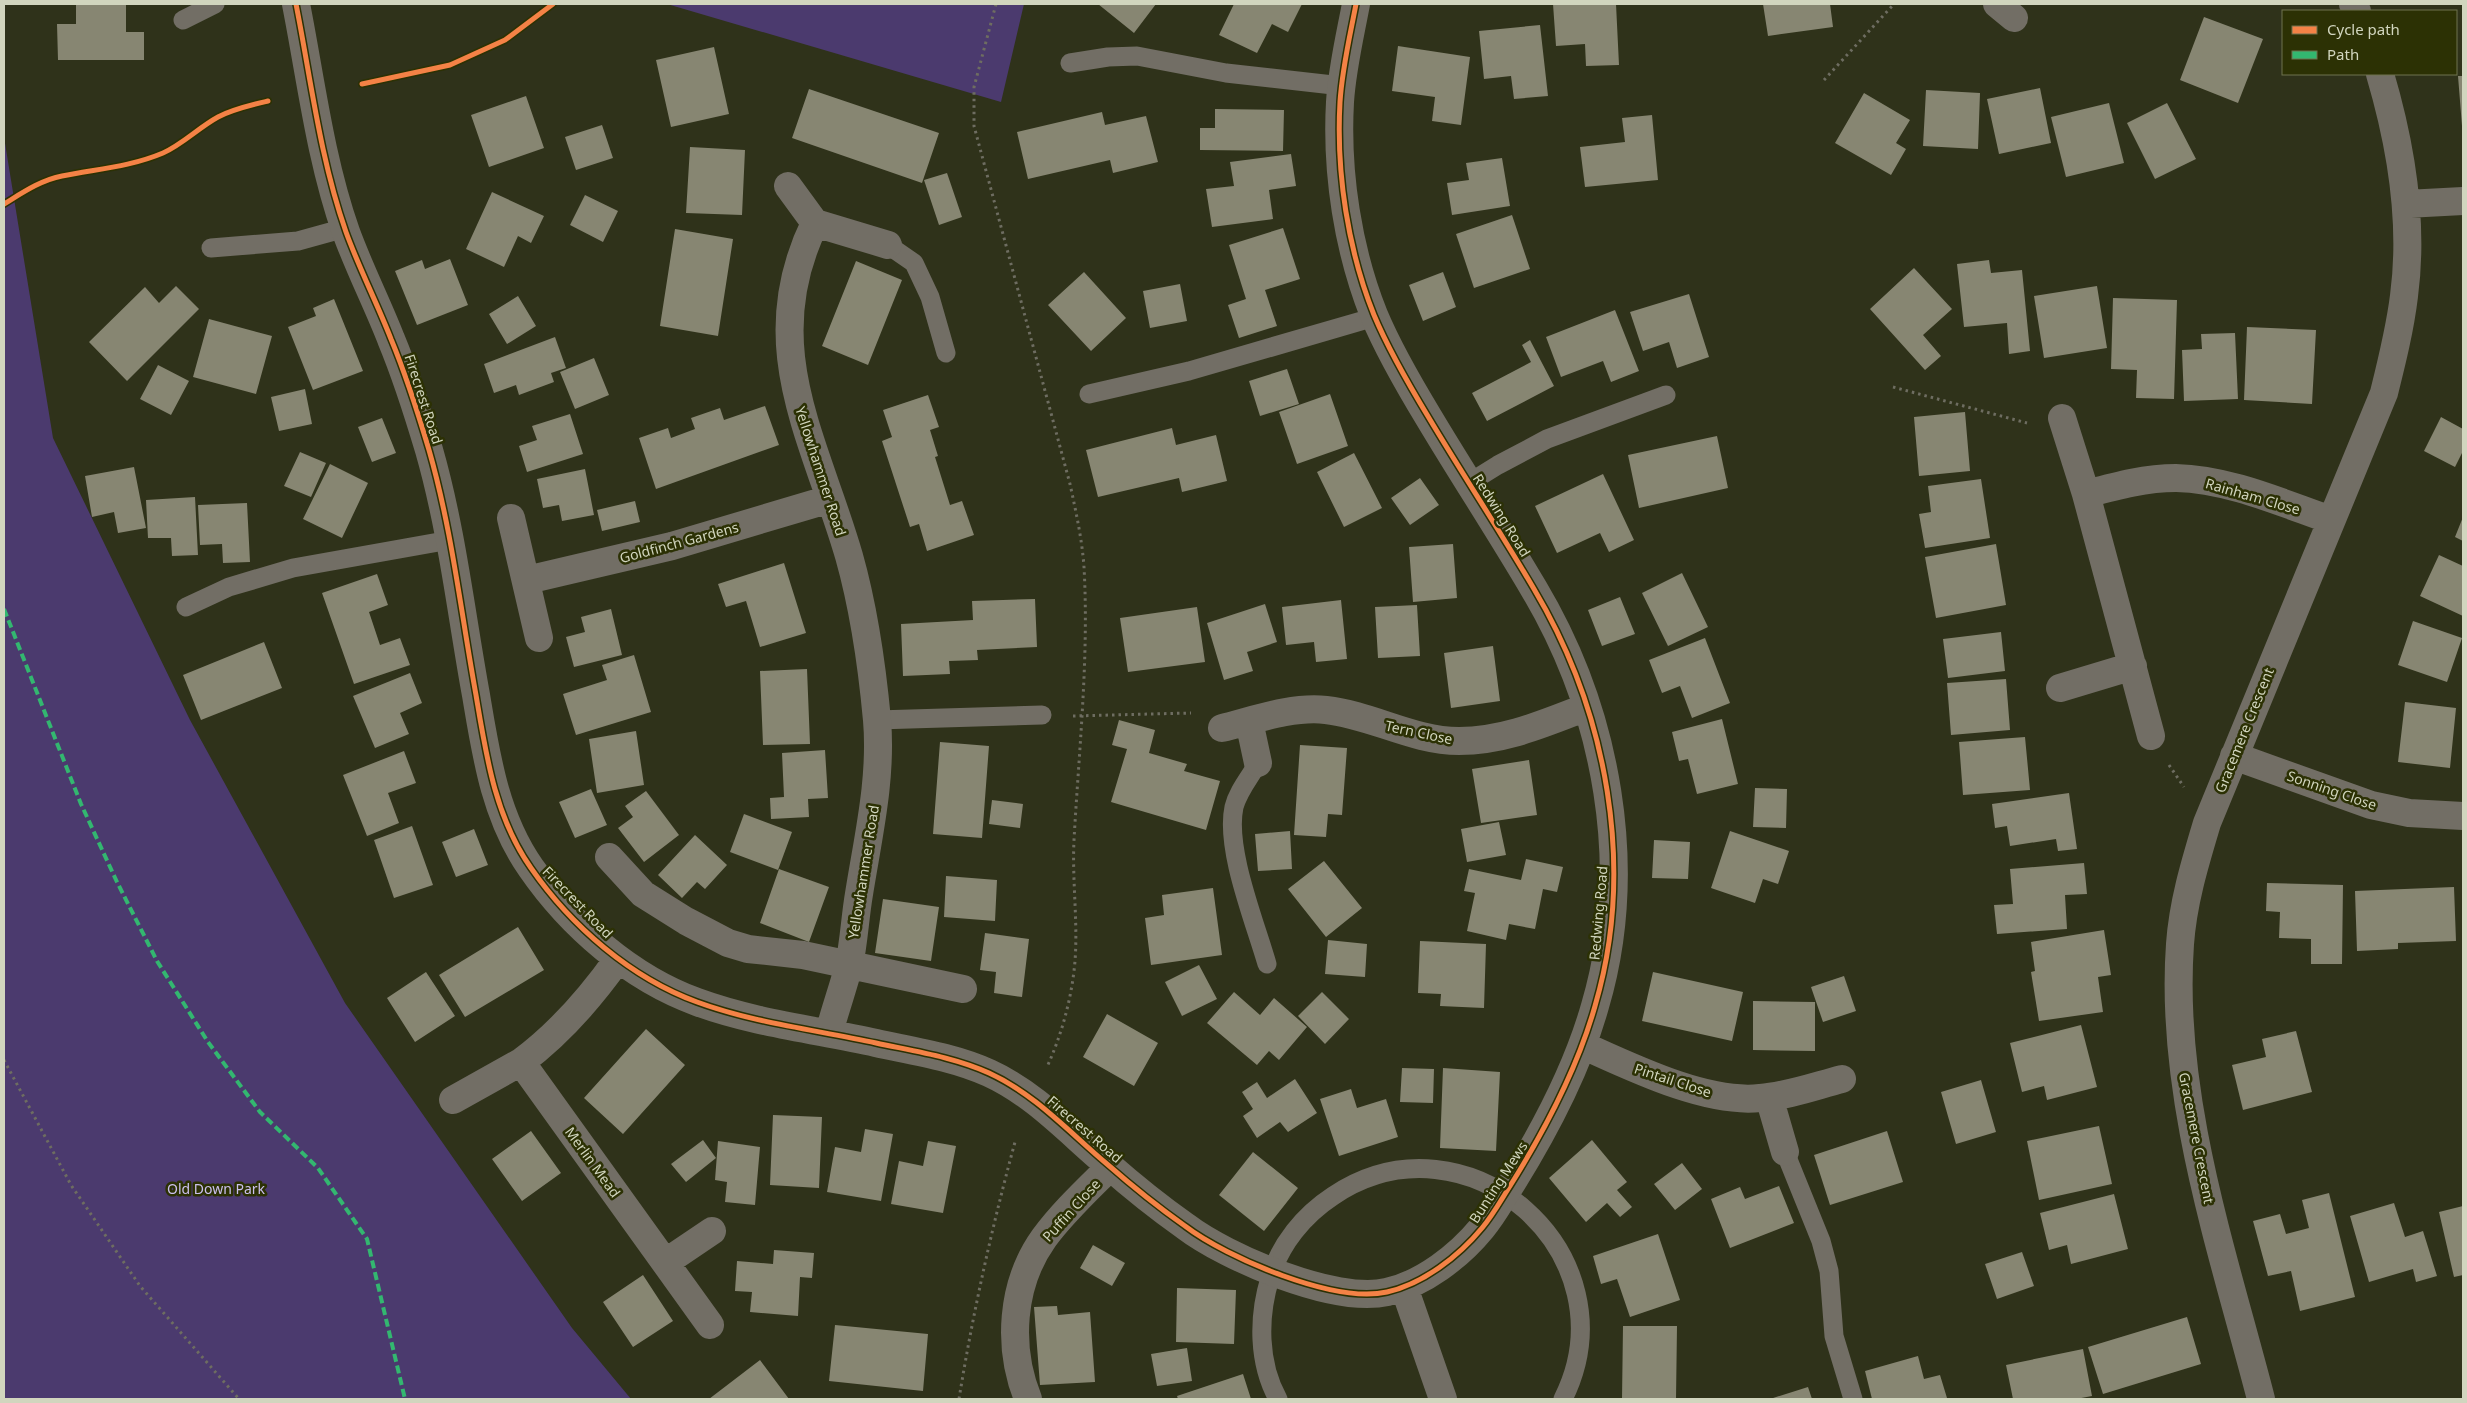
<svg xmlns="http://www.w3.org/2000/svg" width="2467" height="1403" font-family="'Noto Sans',sans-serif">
	<rect width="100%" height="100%" fill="#2f321a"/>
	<path fill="#4b3a6e" d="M667,4H1024L1001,102Z
		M4,137L53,438L190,720L345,1003L572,1328L631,1399H4Z"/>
	<path fill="#878672" d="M1098,4H1156L1134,33Z
		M1234,4H1302L1288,32L1272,24L1257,53L1219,35Z
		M1553,4H1616L1619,65L1586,66L1585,44L1556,46Z
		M1763,4H1830L1833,27L1768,36Z
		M76,5H126V32H144V60H58L57,24H76Z
		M2204,17L2263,39L2238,103L2180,80Z
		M1540,25L1548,96L1514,99L1511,76L1484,79L1479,31Z
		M1398,46L1470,57L1461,125L1432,121L1435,97L1392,91Z
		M714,47L729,114L671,127L656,60Z
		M2458,76H2463V126H2462Z
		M2040,88L2051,143L1999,154L1987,99Z
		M809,89L939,133L922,183L792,138Z
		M1926,90L1980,93L1978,149L1923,146Z
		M1864,93L1910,120L1896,143L1906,149L1891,175L1835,143Z
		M526,96L544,148L489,167L471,115Z
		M2109,103L2124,163L2066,177L2051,117Z
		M2167,103L2196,159L2155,179L2127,123Z
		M1215,109L1284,110L1283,151L1200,150V128H1215Z
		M1102,112L1105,125L1146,116L1158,162L1113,173L1110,160L1028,179L1017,132Z
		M1652,115L1658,180L1585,187L1580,147L1625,142L1622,118Z
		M602,125L613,158L576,170L565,137Z
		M690,147L745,150L742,215L686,213Z
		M1291,154L1296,186L1269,190L1273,219L1212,227L1206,189L1234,186L1230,162Z
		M1502,158L1510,206L1452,215L1447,183L1469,180L1466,163Z
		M947,173L962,217L939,225L924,180Z
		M492,192L544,216L531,243L518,236L504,267L466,249Z
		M585,195L618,211L603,242L570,225Z
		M1512,215L1530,269L1474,288L1456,234Z
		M1283,228L1300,279L1265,290L1277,326L1239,338L1228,305L1246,299L1229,245Z
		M675,229L733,239L718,336L660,326Z
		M450,259L468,305L417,325L395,271L422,260L425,269Z
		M1989,260L1991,273L2022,270L2030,351L2009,354L2007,323L1964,327L1957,264Z
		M856,261L902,280L868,365L822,346Z
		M1914,268L1952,309L1923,335L1941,356L1925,370L1870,309Z
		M1084,272L1126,318L1091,351L1048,305Z
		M1443,272L1456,307L1423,321L1409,285Z
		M1180,284L1187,321L1150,328L1143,291Z
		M176,286L199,309L127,381L89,342L145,287L159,303Z
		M2097,286L2107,348L2044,358L2034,296Z
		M1689,294L1709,357L1677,368L1669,342L1643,351L1630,312Z
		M518,296L536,326L507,344L489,314Z
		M2113,298L2177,300L2174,399L2136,398L2137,370L2111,369Z
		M334,299L363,371L313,390L288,327L316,316L313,308Z
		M1615,310L1639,371L1611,382L1603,361L1561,377L1546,337Z
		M209,319L272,336L256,394L193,377Z
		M2247,327L2316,330L2312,404L2244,400Z
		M2235,333L2238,399L2184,401L2182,350L2202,349L2201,334Z
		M555,337L566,368L551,373L554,382L519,395L516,385L494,393L484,364Z
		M1530,340L1554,386L1487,421L1472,393L1531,362L1522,345Z
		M594,358L609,395L575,409L560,372Z
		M158,365L189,381L171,415L140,399Z
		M1287,369L1299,404L1260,416L1249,381Z
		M305,389L312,424L279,431L271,397Z
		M1330,394L1348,446L1297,464L1279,412Z
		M928,395L939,427L930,430L938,456L935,457L950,505L962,501L974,535L927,551L919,524L910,527L882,441L892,437L883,410Z
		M765,406L779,445L656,489L639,438L668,428L671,438L695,429L691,418L720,408L724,420Z
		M1965,412L1970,471L1919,476L1914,417Z
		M570,414L583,454L527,472L519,446L537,440L532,426Z
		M2441,417L2463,429V451L2455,467L2424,451Z
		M382,418L396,453L372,462L358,427Z
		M1172,428L1176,445L1216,435L1227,481L1182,492L1179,478L1098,497L1086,450Z
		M1717,436L1728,488L1639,508L1628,455Z
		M300,452L326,463L311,497L284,486Z
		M1354,453L1382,508L1344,527L1317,472Z
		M330,464L368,483L342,538L303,519Z
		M134,467L146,528L118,533L114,512L92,517L85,476Z
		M585,469L594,515L562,521L559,505L543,508L537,479Z
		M1603,474L1634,540L1609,552L1600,533L1557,553L1535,506Z
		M1420,478L1439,505L1410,525L1391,498Z
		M1981,479L1990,538L1925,548L1919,514L1931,512L1928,486Z
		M195,497L198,555L172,556L171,538H148L146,500Z
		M635,501L640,522L602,531L597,510Z
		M247,503L250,562L223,563L222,544L200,545L198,505Z
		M2463,517V541L2455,537Z
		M1453,544L1457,598L1413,602L1409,547Z
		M1996,544L2006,605L1936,618L1925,557Z
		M2439,555L2463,566V616L2420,596Z
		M784,563L806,633L760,647L746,601L726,607L718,584Z
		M1682,573L1708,627L1668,646L1642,593Z
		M377,574L388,605L369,612L380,645L400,638L410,665L354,684L322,593Z
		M1620,597L1635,634L1602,646L1588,610Z
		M1035,599L1037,647L977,650L978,660L949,661L950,674L903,676L901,624L973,620L972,601Z
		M1341,600L1347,659L1316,662L1314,642L1286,645L1282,607Z
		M1265,604L1277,642L1247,652L1253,671L1224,680L1207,623Z
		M1417,605L1420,656L1378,658L1375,607Z
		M1197,607L1205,662L1128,672L1120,618Z
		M611,609L622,655L574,667L566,637L585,632L581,617Z
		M2413,621L2462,638L2447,682L2398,665Z
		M2001,632L2005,671L1948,678L1943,639Z
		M1705,638L1730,703L1692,718L1680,686L1662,693L1649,660Z
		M264,642L282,688L201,720L183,675Z
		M1493,646L1500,701L1451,708L1444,653Z
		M634,655L651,712L576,735L563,694L607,680L602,665Z
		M807,669L810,744L763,745L760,671Z
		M410,673L422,703L400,713L409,734L375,748L353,696Z
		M2006,679L2010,730L1951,735L1947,683Z
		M2405,702L2456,708L2450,768L2398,762Z
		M1722,719L1738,784L1697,794L1688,759L1679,761L1672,732Z
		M1119,720L1155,730L1149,753L1187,764L1184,771L1220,781L1206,830L1111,802L1127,749L1112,745Z
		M636,731L644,785L597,793L589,739Z
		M2025,737L2030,790L1963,795L1959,742Z
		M940,742L989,746L982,838L933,834Z
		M1300,745L1347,748L1342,815L1328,814L1326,837L1294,835Z
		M825,750L828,798L808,799L809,817L771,819L770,798L784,797L782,753Z
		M404,751L416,783L388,793L399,823L367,836L343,775Z
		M1529,760L1537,815L1481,823L1472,769Z
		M1755,788L1787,789L1786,828L1753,827Z
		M591,789L607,825L575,838L559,802Z
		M646,791L679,835L644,862L618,828L633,817L625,806Z
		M2069,793L2077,849L2058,851L2056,839L2010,846L2007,826L1995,828L1992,804Z
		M992,800L1023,804L1020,828L989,824Z
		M744,814L792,832L778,870L730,852Z
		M1499,822L1506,855L1467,862L1461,829Z
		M412,826L433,885L394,898L374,840Z
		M474,829L488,865L456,877L442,842Z
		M1290,831L1292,869L1258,871L1255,834Z
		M1730,831L1789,851L1778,884L1763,879L1755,903L1711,888Z
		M695,835L727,865L705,889L697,882L682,898L658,875Z
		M1654,840L1690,842L1688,879L1652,878Z
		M1526,859L1563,867L1557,892L1543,889L1535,929L1509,924L1506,940L1467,931L1475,893L1464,891L1469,869L1521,880Z
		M1324,861L1362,908L1326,937L1288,889Z
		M2084,863L2087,894L2065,895L2067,929L1997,934L1994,905L2013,904L2010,869Z
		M779,869L829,887L809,942L760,923Z
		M946,876L997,880L995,921L944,917Z
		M2267,883L2343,885L2342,964H2311V939L2279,938L2280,912L2266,911Z
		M2454,887L2456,941L2398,943V949L2357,951L2355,891Z
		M1213,888L1222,955L1151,965L1145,918L1164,915L1162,895Z
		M883,899L939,907L931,961L875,953Z
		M518,927L544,970L465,1017L439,975Z
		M2104,930L2111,975L2098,977L2103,1012L2039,1021L2031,972L2035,971L2031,942Z
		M985,933L1029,939L1022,997L994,993L996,972L980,970Z
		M1328,940L1367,944L1365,977L1325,974Z
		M1420,941L1486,944L1484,1008L1440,1006L1441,994L1418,993Z
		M1199,965L1217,999L1182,1016L1165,982Z
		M426,972L455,1016L415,1042L387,998Z
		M1653,972L1743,992L1732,1041L1642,1021Z
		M1844,976L1856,1011L1823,1022L1811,987Z
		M1234,992L1260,1015L1274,998L1307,1027L1279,1060L1269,1051L1257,1065L1207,1023Z
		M1322,992L1349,1019L1325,1044L1298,1016Z
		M1753,1001L1815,1002V1051L1753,1050Z
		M1107,1014L1158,1043L1134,1086L1083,1057Z
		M2081,1025L2097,1087L2047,1100L2044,1086L2022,1092L2010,1043Z
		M646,1029L685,1065L623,1134L584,1098Z
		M2296,1031L2312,1092L2243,1110L2232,1065L2266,1057L2262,1039Z
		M1402,1068L1434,1069L1433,1103L1400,1102Z
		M1443,1068L1500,1072L1496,1151L1440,1148Z
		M1295,1079L1317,1113L1288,1132L1280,1122L1257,1138L1243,1116L1253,1109L1242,1092L1257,1082L1267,1098Z
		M1981,1080L1996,1132L1956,1144L1941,1092Z
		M1351,1089L1357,1108L1386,1099L1398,1137L1339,1156L1320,1099Z
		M773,1115L822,1117L819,1188L770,1185Z
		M2099,1126L2112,1184L2039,1200L2027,1141Z
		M865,1129L893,1134L881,1201L827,1192L835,1147L861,1152Z
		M531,1131L561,1173L522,1201L492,1159Z
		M1887,1131L1903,1182L1830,1205L1814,1155Z
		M703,1140L716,1158L686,1182L671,1164Z
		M1592,1140L1627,1182L1617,1190L1632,1207L1620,1217L1607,1203L1586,1222L1549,1178Z
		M718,1141L760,1147L755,1205L725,1202L727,1182L715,1180Z
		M928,1141L956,1146L943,1213L891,1204L899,1161L923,1166Z
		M1253,1152L1298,1188L1264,1231L1219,1195Z
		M1682,1163L1702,1189L1675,1210L1654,1184Z
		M1779,1186L1794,1223L1730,1248L1711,1199L1740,1187L1745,1199Z
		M2329,1193L2355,1297L2300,1311L2291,1271L2268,1276L2253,1221L2280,1214L2286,1234L2309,1228L2302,1200Z
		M2114,1194L2128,1249L2071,1264L2067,1245L2049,1250L2040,1213Z
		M2394,1203L2405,1237L2423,1231L2437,1276L2416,1282L2413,1269L2369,1282L2350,1216Z
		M2463,1206V1275L2454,1277L2439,1212Z
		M1658,1234L1680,1300L1630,1317L1617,1279L1601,1284L1593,1256Z
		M1093,1245L1125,1263L1112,1286L1080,1268Z
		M774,1250L814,1253L812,1278L800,1277L798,1316L750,1312L752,1292L735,1291L737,1261L773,1264Z
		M2022,1252L2034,1286L1997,1299L1985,1264Z
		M643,1275L673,1321L633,1347L603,1302Z
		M1177,1288L1236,1290L1234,1344L1176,1342Z
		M1057,1306L1058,1315L1090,1312L1095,1382L1040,1385L1034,1307Z
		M2187,1317L2201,1364L2103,1394L2088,1347Z
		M835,1325L928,1334L923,1391L829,1381Z
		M1623,1326H1677L1676,1399H1622Z
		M1187,1348L1192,1381L1157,1386L1151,1354Z
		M2083,1349L2092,1396L2076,1399H2013L2006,1365Z
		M1918,1356L1924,1379L1940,1375L1947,1398L1872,1399L1865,1371Z
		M760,1360L789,1399H709Z
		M1243,1374L1251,1399H1178L1177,1396Z
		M1808,1387L1812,1399H1770Z"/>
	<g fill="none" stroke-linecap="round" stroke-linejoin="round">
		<path stroke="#6e6d61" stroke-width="3" stroke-dasharray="2.5 4" stroke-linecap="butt" d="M996,4L974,87V126L1070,484C1076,512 1082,539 1084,567C1089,656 1079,750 1074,840C1072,880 1078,921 1075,961C1072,997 1062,1034 1047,1067
			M1824,80L1894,4
			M1893,387L2027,423
			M1073,716L1191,713
			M2169,765L2184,787
			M4,1060L71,1185L140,1286L239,1399
			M959,1399C973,1312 992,1227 1015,1142"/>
		<path stroke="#726e65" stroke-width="19" d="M183,20L215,4
			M1070,63L1108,57L1137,56L1226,73L1342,86
			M888,245L914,263L930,297L946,353
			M211,248L298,241L345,228
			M1089,394L1189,371L1375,317
			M1469,483L1498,465L1547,439L1666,395
			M186,607L229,587L293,568L450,540
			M877,720L1042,715
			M1258,763C1250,777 1238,791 1234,807C1225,849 1255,922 1267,964
			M1785,1152L1821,1241L1829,1271L1834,1336L1853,1399
			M1278,1399C1258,1363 1258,1317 1270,1278C1280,1244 1304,1215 1333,1196C1467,1106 1635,1255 1563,1399"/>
		<path stroke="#726e65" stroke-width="28" d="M296,4C311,80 320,158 346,232C359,268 377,303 391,339C406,375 418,413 429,450C452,530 461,613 476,695C486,755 495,817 531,868C571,926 631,978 697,1002C754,1023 817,1030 876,1043C913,1051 954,1057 989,1073C1035,1094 1069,1132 1107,1164C1132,1186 1158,1207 1185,1226C1227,1258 1335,1304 1387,1292C1423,1284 1459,1256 1482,1228C1493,1215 1501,1200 1510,1186C1545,1130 1577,1070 1595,1006C1636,867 1607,712 1534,589C1500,531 1463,475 1429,418C1409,385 1389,351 1374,315C1348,250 1336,173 1340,102C1342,69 1350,36 1356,4
			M1997,4L2014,18
			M2353,4L2357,11
			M788,186L815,223
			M2406,204L2463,201
			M2062,418L2086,494L2151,736
			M2086,494C2116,486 2145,478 2176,478C2228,479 2282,503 2331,520
			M511,518L539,638
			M527,580L672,546L830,499
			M2060,688L2133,666
			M1249,721L1258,763
			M1222,728C1254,720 1293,706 1326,710C1372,715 1413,741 1459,741C1505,741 1545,723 1587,707
			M2234,756L2371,805L2409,813L2463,816
			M609,857L643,894L686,921L728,943L748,949L803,955L963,989
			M618,959C591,997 559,1034 521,1062L710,1325
			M829,1033C835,1010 843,988 849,965C854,942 855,917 859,894C868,837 882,779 877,720C872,666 864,609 849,556C815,439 755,345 815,223L888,245
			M1582,1045C1631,1067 1706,1104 1760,1098C1788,1096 1815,1086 1842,1079
			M1769,1097L1785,1152
			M453,1100L521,1062
			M666,1262L712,1231
			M1404,1287L1443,1399
			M1028,1399C1007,1347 1011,1284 1044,1238C1063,1212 1088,1189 1110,1167
			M2261,1399C2223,1252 2169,1097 2180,944C2183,902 2195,863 2207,823L2384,393C2392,361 2400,329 2404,296C2414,221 2401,145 2380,74"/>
		<path stroke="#33b770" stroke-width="4" stroke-dasharray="8 4" stroke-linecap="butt" d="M4,609L81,804L117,882L157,961L208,1042L260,1112L318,1168L367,1239L405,1399"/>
		<defs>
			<path id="cycleway" d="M296,4C311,80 320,158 346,232C359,268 377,303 391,339C406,375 418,413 429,450C452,530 461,613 476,695C486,755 495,817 531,868C571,926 631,978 697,1002C754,1023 817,1030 876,1043C913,1051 954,1057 989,1073C1035,1094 1069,1132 1107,1164C1132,1186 1158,1207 1185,1226C1227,1258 1335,1304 1387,1292C1423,1284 1459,1256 1482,1228C1493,1215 1501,1200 1510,1186C1545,1130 1577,1070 1595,1006C1636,867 1607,712 1534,589C1500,531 1463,475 1429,418C1409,385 1389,351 1374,315C1348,250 1336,173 1340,102C1342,69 1350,36 1356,4
				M362,84L450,65L505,40L553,4
				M4,204C22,193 41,180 62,176C96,169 130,167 163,153C183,144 198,128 218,117C233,109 251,105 268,101"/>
		</defs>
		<use href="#cycleway" stroke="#2c3104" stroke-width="8"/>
		<use href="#cycleway" stroke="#f48246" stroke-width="5"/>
	</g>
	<g text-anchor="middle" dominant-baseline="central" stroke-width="5" stroke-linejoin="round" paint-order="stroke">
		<g font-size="14" fill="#d1d5be" stroke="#2c3104">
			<text transform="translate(424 399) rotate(72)">Firecrest Road</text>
			<text transform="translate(821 471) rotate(72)">Yellowhammer Road</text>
			<text transform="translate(2253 496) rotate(16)">Rainham Close</text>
			<text transform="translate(1502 515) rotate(58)">Redwing Road</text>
			<text transform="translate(679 542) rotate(-15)">Goldfinch Gardens</text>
			<text transform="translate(2244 730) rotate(-68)">Gracemere Crescent</text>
			<text transform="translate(1419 732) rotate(12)">Tern Close</text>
			<text transform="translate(2332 790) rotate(19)">Sonning Close</text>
			<text transform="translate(863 872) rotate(-81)">Yellowhammer Road</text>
			<text transform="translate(578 902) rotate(46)">Firecrest Road</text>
			<text transform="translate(1598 913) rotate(-85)">Redwing Road</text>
			<text transform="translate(1673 1080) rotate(18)">Pintail Close</text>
			<text transform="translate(1085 1129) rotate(41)">Firecrest Road</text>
			<text transform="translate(2197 1138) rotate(79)">Gracemere Crescent</text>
			<text transform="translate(593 1162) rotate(54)">Merlin Mead</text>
			<text transform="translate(1498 1182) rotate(-57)">Bunting Mews</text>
			<text transform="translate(1071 1210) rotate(-48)">Puffin Close</text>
		</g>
		<g font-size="14" fill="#cbc0ee" stroke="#2c3104">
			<text x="216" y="1188">Old Down Park</text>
		</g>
	</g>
	<rect width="2467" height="1403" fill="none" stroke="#d1d5be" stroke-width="10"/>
	<rect x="2282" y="10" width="175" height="65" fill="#2c3104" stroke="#6e734e"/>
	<rect x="2292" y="26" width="25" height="8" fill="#f48246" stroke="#6e734e"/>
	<text x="2327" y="35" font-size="15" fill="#d1d5be">Cycle path</text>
	<rect x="2292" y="51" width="25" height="8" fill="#33b770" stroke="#6e734e"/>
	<text x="2327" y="60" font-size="15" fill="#d1d5be">Path</text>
</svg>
